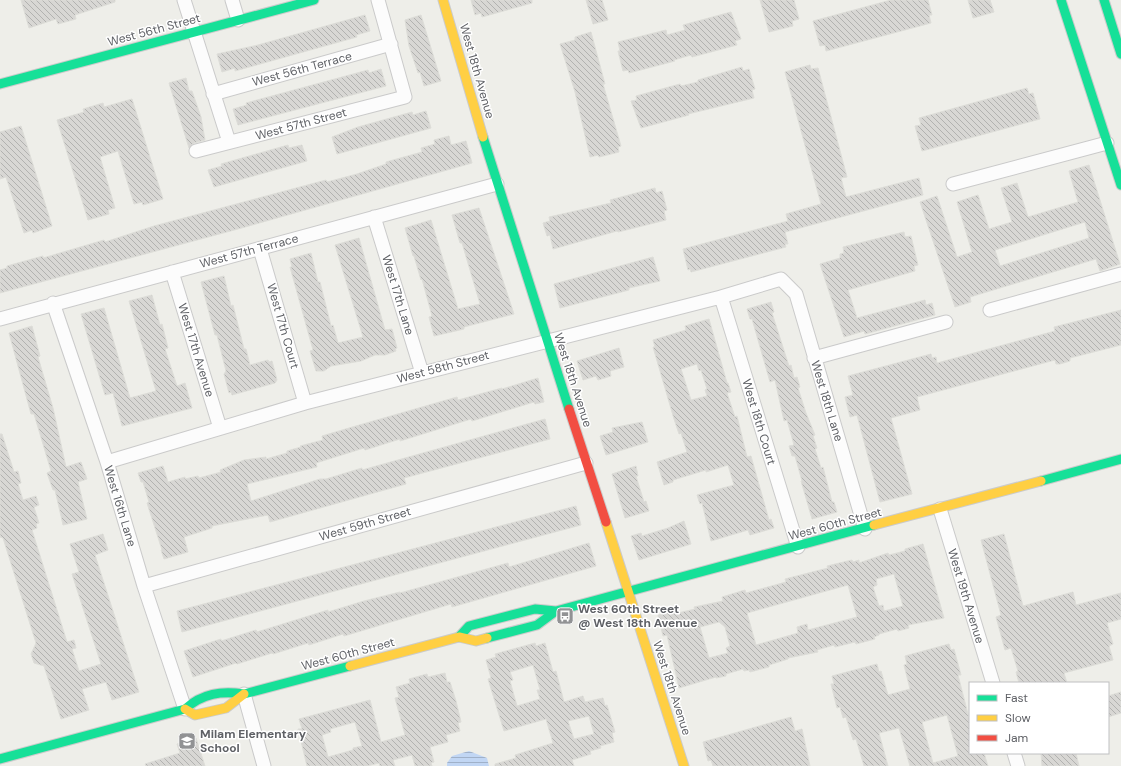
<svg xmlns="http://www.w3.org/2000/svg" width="1121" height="766" font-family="'DM Sans',sans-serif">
	<defs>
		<pattern id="water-rules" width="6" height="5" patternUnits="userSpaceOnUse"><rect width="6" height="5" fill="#c1d6f4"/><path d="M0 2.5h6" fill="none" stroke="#a0b1c9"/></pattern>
		<pattern id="building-back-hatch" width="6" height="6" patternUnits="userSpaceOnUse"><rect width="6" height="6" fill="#d8d7d4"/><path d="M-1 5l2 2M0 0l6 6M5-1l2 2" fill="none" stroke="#b2b2b0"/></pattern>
	</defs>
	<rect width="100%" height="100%" fill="#eeeee9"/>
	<path fill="url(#water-rules)" d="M469,751L487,758L489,766H447V763L452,756Z"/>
	<path fill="url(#building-back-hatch)" stroke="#ddddd8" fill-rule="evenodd" d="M21,0H115V2L75,15L76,19L58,24L56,19L29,28Z
		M471,0H532V3L482,17L481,13L475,15Z
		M586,0H602L608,20L593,24Z
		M760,0H794L799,19L792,21L793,26L769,32Z
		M891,0H928L932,15H929L931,23L826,51L825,45L820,46L813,21Z
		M968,0H990L994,12L973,18Z
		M731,12L741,39L735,41L737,45L692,57L691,55L674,60L675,61L629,73L628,70L623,71L618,51H620L618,42L666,30L667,35L685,30L683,25Z
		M365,15L370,31L356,35L357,37L235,71V68L222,72L217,54L258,45Z
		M421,15L441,81L424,86L420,72L418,73L409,46L405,20Z
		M591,32L605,84H603L621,146L618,147L619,152L599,157L598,155L590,157L575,92L560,44L575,40V37Z
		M810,65L811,69L818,68L847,177L841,178L846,197L919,178L923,195L785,232L788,244H785L786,247L691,272L690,269L688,270L683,249L788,221L786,214L821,204L785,72Z
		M742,67L743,71L749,69L755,89L752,90L754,98L688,114L689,115L641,128L631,101L637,100L636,96L680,84L681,86L698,82V80Z
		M381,69L386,86L238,125L233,109L247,105L246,103L368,70L369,73Z
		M186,78L189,91H192L201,117L205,140L194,143L189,148L169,83Z
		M1027,88L1029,94L1033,93L1040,119L922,151L915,126L921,125L919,118Z
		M132,99L163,199L143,205L142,202L134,204L118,151L100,157L115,208L108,210L109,214L88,220L57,120L84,112L83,109L103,103L104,107Z
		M426,111L431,128L337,154L332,137L358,127L412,112L413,115Z
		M21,126L52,226L33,233L32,230L24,233L6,177L0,179V132Z
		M449,136L451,145L466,141L472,163L238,229L0,293V270L7,268V266L43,256V258L104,240L105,242L154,226L326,180L327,182L357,174L386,164V162L422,152L421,148L435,144L434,140Z
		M288,145L289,148L302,145L307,161L214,187L208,170L222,166L221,164Z
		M1089,165L1120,264L1100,271L1096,259L970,297L971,302L955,307L920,202L937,196L957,257L972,252L957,202L978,195L989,229L1012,222L1001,188L1017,183L1028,217L1078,202L1069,171ZM1085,222L1089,238L1000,266L995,250Z
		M655,188L656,193L662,191L667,210L664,211L666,220L618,232L617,231L553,249L550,235L547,236L543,223L550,221L549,217L611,203L610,200Z
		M479,208L514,314L464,327V329L434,336L429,317L432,316L422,279L421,280L414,256H413L405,228L431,220L458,309L480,304L462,243H460L452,215Z
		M904,232L905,237L911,236L918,265L914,266L915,271L848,290L857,318L925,300L926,305L932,303L935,315L865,334L864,331L844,337L820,264L840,258V254L844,253L843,247Z
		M359,238L385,330L392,329L397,348L395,349L396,351L385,355H375L361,361L331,366L324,371H316L310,351L313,350L290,267H292L290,259L311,253L318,282H320L331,326L333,325L338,343L363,337L335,245Z
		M653,257L660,281L629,288V290L560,308L554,284Z
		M224,276L231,306L233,305L244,349H246L250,365L268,360L269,362L272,361L277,380L275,383L232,395L231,392L229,393L224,374L226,371L217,335H215L201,282Z
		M152,295L160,325L162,324L168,348L165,349L177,386L185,383L192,408L122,426L113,393L105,395L81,314L104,308L130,398L156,391L129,301Z
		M771,302L774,312L772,313L789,366L791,365L794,378L797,377L800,387L798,388L806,413L815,435L813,436L817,448L815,449L821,468L823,467L832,502H834L837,512L812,519L801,481H802L795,456H792L789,446L794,445L787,420L784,421L775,380L770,382L752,319H750L747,309Z
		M1121,310V345L1070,358V361L1060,364H1056L1055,360L917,397L920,410L891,418L912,494L880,502L857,415L850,417L845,397L853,395L848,376L931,354L932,358L936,357L937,363L1055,331L1054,327Z
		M709,319L727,383H728L731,392L727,393L735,417L737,416L747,457L751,456L769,520L771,519L774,528L750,535L748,530L711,541L702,503L700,504L697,495L734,485L728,465L706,472V470L673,480V482L664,485L657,462L687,452L681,433L679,434L674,419L653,347H655L653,340L686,330L685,326ZM697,364L699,371L701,370L707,389L705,390L707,396L691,400L681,369Z
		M32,326L40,356L38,357L53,408L66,467L81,462L87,479L78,482L87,519L63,525L55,490H53L47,473L51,471L34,414H31L9,333Z
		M619,348L624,367L610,371L611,376L598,380L596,376L583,380L577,361Z
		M538,378L544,402L535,404L534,402L472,421L471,419L400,441V439L365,450L364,448L316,463L317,467L247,484L251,501L320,479H326L362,468V470L545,419L550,439L404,478L406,484L270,522L268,515L212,526V528L184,537L188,552L164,559L161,550H162L147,503L149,502L143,482H141L138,473L163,466L168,482L185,477V479L198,476L199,478L221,472L220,470L244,460L266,457V459L287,453V451L301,447L300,446L323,440L322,436L349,428L457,397L458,400L502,388V389Z
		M642,422L648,442L606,455L600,436L613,432L612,428Z
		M0,434H2L14,472L18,471L21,483L18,484L23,500L36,496L39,505L34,507L39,523L36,524L37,528L32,530L67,642L74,640L76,648L72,649L79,671L101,664L72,574L79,572L70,544L103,534L108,550L95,555L139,692L112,700L106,682L82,689L89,710L61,719L44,666L34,663L31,654L36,643L3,538L0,537Z
		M636,466L638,476H636L644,502L646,501L649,511L625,518L612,474Z
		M576,506L581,525L182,632L177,611Z
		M684,521L691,544L639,560L631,536L641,533L642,536L668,528Z
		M1004,534L1023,606L1073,592L1076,605L1121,593V619L1107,623L1113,644L1109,646L1113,660L1064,673L1067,683H1019L1016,672L1018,671L1011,648L1005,650L996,617L1001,615L981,540Z
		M589,543L596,566L452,607L451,604L344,636L343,634L309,645L308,643L273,654L272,653L237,664L236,663L193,677L184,651L221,639V641L256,630L257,632L328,610V612L364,601L400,592V593L508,563L509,567Z
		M923,544L944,618L908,625L909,628L898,631L897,629L879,634V635L874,637L875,639L856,644L855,642L835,647L834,645L817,650L818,652L788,658V659L769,665V667L750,672L749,670L744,671L743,669L726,674V676L716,678V677L679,688L667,635L663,636L658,615L677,610L678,613L695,609L694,607L723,601L722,597L745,590L746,593L786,582L785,579L828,568L827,566L852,560L853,562L859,560V563L888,553L889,555L905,551V549ZM894,574L903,606L884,611L883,605L879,606L873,587L877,585L876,579ZM848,585L857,617L808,630L807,624L797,627L798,633L756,645L747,613ZM719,622L725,627L730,646L726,648L728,653L709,658L700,627Z
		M535,643L536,646L545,643L553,672L556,671L564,702L583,696L585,702L603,698L605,706L607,705L615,732L612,733L614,742L600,746L601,748L590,751L591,754L572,760L574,766H495V764L516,758L515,755L553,743L546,719L504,731L488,679L491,678L486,660L496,657L495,654ZM533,665L540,690H537L540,699L517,706L510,681L513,680L510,672ZM589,716L594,734L574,739L568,721Z
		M949,644L951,650L954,649L961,675H958L970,722V753H984L988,766H910L899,728L879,733L888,766H864L856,739L853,740L846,717L843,718L840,707L837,708L831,684H834L832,676L877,664L879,672L881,671L888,695L910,689L904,665L907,664L905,656ZM947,715L958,756L933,763L922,722Z
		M445,673L447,682H450L456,701L461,722L458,723L460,731L446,735L448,742L430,747L434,762L431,763L432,766H415L412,755L393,760L395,766H380L379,763L367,766H307L298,729H302L299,719L370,700L381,742L405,735L395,698L399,697L396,687L410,683L409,679L427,674L428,677ZM355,722L362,746L353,748V750L328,757L322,735L331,732L330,729Z
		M1121,692V713L1108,717V696Z
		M791,717L795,731L802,729L810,766H713L711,760L708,761L703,742Z
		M196,738L205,766H146L145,764L180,753L177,744Z
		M1041,753H1076L1079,766H1042Z"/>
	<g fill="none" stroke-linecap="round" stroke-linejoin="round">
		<defs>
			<path id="street" d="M184,0L229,142
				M232,0L238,20
				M213,94L391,44
				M196,151L405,97L378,0
				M953,184L1107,143
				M374,217L422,373
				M260,249L305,403
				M172,272L220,428
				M721,297L798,547
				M53,303L107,462L144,586L185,709
				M990,310L1121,274
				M0,319L497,184
				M814,358L946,322
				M107,462L305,403L721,297L781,279L796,294L865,529
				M940,509L993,683
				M144,586L586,463
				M244,694L264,766
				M1014,753L1018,766"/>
			<path id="fast" d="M1061,0L1121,185
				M1104,0L1121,54
				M0,84L314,0
				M483,137L569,409
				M1041,481L1121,459
				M459,637L469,626L535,609L556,611
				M487,638L537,625L556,611L874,525
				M0,759L185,709C203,693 221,691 244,694L350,666"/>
			<path id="slow" d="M443,0L483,137
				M606,522L684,766
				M874,525L1041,481
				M350,666L459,637L476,641L487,638
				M185,709L195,715L226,708L244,694"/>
			<path id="jam" d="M569,409L606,522"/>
		</defs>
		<use href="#street" stroke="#cacaca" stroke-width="15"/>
		<use href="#fast" stroke="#cbcbcb" stroke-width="11"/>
		<use href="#slow" stroke="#cbcbcb" stroke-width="11"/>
		<use href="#jam" stroke="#cbcbcb" stroke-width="11"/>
		<use href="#street" stroke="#fcfcfc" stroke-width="13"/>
		<use href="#fast" stroke="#16e098" stroke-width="9"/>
		<use href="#slow" stroke="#ffcf43" stroke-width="9"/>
		<use href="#jam" stroke="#f24e42" stroke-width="9"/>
	</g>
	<defs>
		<symbol id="bus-square" viewBox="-11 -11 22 22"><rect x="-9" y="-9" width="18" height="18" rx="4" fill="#919294" stroke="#fff"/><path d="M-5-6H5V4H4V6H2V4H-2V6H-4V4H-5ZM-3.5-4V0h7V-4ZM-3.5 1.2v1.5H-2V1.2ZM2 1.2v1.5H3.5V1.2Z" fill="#fff"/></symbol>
		<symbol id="school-square" viewBox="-11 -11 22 22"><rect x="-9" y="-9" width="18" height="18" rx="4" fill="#919294" stroke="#fff"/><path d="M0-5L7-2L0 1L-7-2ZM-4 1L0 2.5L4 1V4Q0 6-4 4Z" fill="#fff"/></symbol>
	</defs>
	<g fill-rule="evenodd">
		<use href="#bus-square" x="555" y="606" width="20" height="20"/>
		<use href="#school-square" x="177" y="731" width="20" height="20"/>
	</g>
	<g text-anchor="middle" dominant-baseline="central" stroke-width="3" stroke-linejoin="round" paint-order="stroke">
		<g font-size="12" fill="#5f6166" stroke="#fff">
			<text transform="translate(154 30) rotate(-15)">West 56th Street</text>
			<text transform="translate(302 69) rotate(-15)">West 56th Terrace</text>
			<text transform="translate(477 71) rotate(74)">West 18th Avenue</text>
			<text transform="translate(301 124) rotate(-15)">West 57th Street</text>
			<text transform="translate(249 251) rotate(-15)">West 57th Terrace</text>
			<text transform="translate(398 295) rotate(73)">West 17th Lane</text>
			<text transform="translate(283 326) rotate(74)">West 17th Court</text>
			<text transform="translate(196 350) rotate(73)">West 17th Avenue</text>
			<text transform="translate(443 367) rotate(-15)">West 58th Street</text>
			<text transform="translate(573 380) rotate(72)">West 18th Avenue</text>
			<text transform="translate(827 401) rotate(73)">West 18th Lane</text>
			<text transform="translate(759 422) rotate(73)">West 18th Court</text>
			<text transform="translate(120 506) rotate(73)">West 16th Lane</text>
			<text transform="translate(365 524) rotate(-16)">West 59th Street</text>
			<text transform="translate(835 524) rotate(-15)">West 60th Street</text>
			<text transform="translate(966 596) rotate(73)">West 19th Avenue</text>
			<text transform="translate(348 654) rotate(-15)">West 60th Street</text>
			<text transform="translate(672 688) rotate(72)">West 18th Avenue</text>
		</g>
		<g font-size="12" font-weight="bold" fill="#5f6166" stroke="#fff" text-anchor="start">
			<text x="578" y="609">West 60th Street<tspan x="578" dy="14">@ West 18th Avenue</tspan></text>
			<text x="200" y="734">Milam Elementary<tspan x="200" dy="14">School</tspan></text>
		</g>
	</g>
	<rect x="969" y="682" width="140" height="72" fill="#ffffff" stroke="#bfc0c2"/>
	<rect x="977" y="695" width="20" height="6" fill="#16e098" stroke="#bfc0c2"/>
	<text x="1005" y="702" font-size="12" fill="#5f6166">Fast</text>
	<rect x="977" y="715" width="20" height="6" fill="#ffcf43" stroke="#bfc0c2"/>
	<text x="1005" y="722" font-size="12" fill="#5f6166">Slow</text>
	<rect x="977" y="735" width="20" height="6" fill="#f24e42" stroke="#bfc0c2"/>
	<text x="1005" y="742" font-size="12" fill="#5f6166">Jam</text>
</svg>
